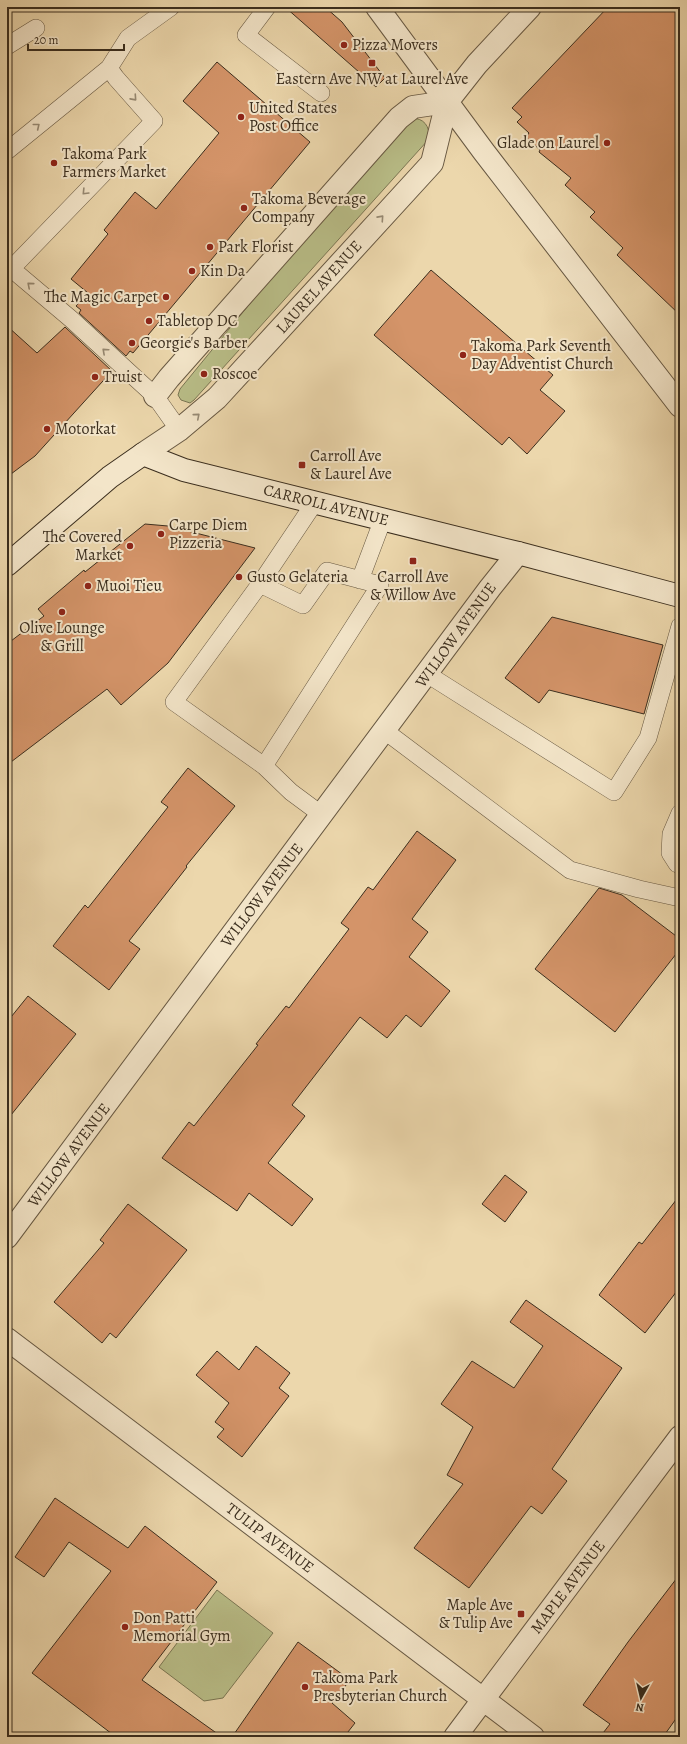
<svg xmlns="http://www.w3.org/2000/svg" width="687" height="1744" font-family="Alegreya,serif">
	<rect width="100%" height="100%" fill="#ecd7ac"/>
	<filter id="stains"><feTurbulence type="fractalNoise" baseFrequency=".005" numOctaves="4"/><feColorMatrix values="0 0 0 0 .2 0 0 0 0 .09 0 0 0 0 .02 0 0 0 .5 -.17"/></filter>
	<radialGradient id="worn" r=".72"><stop offset=".6" stop-color="#630" stop-opacity="0"/><stop offset="1" stop-color="#630" stop-opacity=".3"/></radialGradient>
	<path fill="#b9be88" stroke="#7a7653" d="M411,118C424,118 430,126 429,139L194,400L190,403L181,400L178,395L180,389L351,180Z
		M217,1590L273,1633L223,1698L204,1701L159,1667Z"/>
	<path fill="#d49469" stroke="#3b2e1e" d="M285,7H325L342,22L385,78L376,87Z
		M608,7H680V315L617,255L623,248L590,217L595,212L565,185L571,178L539,152L540,150L526,137L529,133L517,122L522,117L512,108Z
		M217,62L310,142L133,353L130,351L126,356L79,313L81,310L76,306L88,293L71,279L108,234L104,230L135,192L156,209L219,133L183,101Z
		M431,270L553,375L540,390L565,411L527,454L509,437L502,445L374,335Z
		M7,326L37,353L65,327L112,371L35,456L7,477Z
		M145,524L168,526L255,548L168,663L121,705L107,689L7,765V644L44,616L38,609L84,570L85,572Z
		M552,617L663,645L644,714L549,690L539,703L505,678Z
		M188,768L235,806L186,866L187,867L129,941L140,949L109,990L53,946L85,905L88,908L168,807L161,802Z
		M417,831L456,860L412,919L428,932L409,957L450,991L421,1027L406,1015L387,1038L360,1017L292,1105L305,1116L268,1163L313,1199L292,1226L249,1193L237,1211L162,1158L189,1122L194,1126L258,1045L256,1044L286,1006L289,1008L349,929L341,923L368,887L373,890Z
		M599,888L622,895L680,939V949L615,1032L535,969Z
		M28,996L76,1034L7,1120V1022Z
		M505,1175L527,1192L505,1222L482,1204Z
		M680,1195V1287L645,1333L599,1295L639,1242L642,1244Z
		M128,1204L187,1250L116,1338L110,1333L102,1343L54,1302L104,1243L100,1240Z
		M526,1300L622,1368L552,1469L567,1481L542,1514L531,1506L469,1588L414,1548L463,1484L447,1475L473,1427L441,1404L472,1361L514,1388L543,1346L510,1322Z
		M256,1346L290,1373L279,1388L289,1396L242,1457L217,1437L224,1429L215,1422L229,1403L196,1375L217,1351L239,1370Z
		M55,1498L128,1548L145,1526L217,1582L142,1680L222,1737H116L32,1673L111,1571L69,1542L44,1577L15,1557Z
		M680,1574V1713L663,1737H600L610,1724L583,1705L628,1642Z
		M298,1642L350,1680L332,1703L355,1723L344,1737H232Z"/>
	<g fill="none" stroke-linecap="round" stroke-linejoin="round">
		<defs>
			<path id="service" d="M267,7L246,35L321,93
				M7,46L36,28
				M7,151L109,68L128,38L171,7
				M7,265L71,319L155,396L179,430
				M11,269L154,121L116,78L109,68
				M360,580L383,519
				M260,584L303,605L327,571L380,585L264,766L174,702L260,584L315,502
				M427,674L614,792L648,738L680,626
				M385,731L570,870L639,889L680,898
				M264,766L291,792L322,815
				M677,864L670,853L671,834L680,813"/>
			<path id="pedestrian" d="M155,396L169,378L399,118L413,107L447,102"/>
			<path id="minor" d="M7,1237L490,588L518,553
				M7,1339L533,1737
				M455,1737L680,1437"/>
			<path id="tertiary" d="M377,7L484,152L680,406
				M143,454L179,430L217,398L432,163L447,102L477,64L530,7"/>
			<path id="secondary" d="M7,565L110,477L143,454L184,470L518,553L680,596"/>
		</defs>
		<use href="#service" stroke="#675842" stroke-width="18"/>
		<use href="#pedestrian" stroke="#675842" stroke-width="24"/>
		<use href="#minor" stroke="#675842" stroke-width="24"/>
		<use href="#tertiary" stroke="#675842" stroke-width="24"/>
		<use href="#secondary" stroke="#3b2e1e" stroke-width="24"/>
		<use href="#service" stroke="#f3e5c9" stroke-width="17"/>
		<use href="#pedestrian" stroke="#f3e5c9" stroke-width="22"/>
		<use href="#minor" stroke="#f3e5c9" stroke-width="22"/>
		<use href="#tertiary" stroke="#f3e5c9" stroke-width="22"/>
		<use href="#secondary" stroke="#f3e5c9" stroke-width="22"/>
	</g>
	<defs><path id="oneway-chevron" d="M-2-3.5L2.5 0L-2 3.5" fill="none" stroke-width="1.6" stroke-linecap="round" stroke-linejoin="round"/></defs>
	<g stroke="#978a74">
		<use href="#oneway-chevron" transform="translate(134 98) rotate(48)"/>
		<use href="#oneway-chevron" transform="translate(37 126) rotate(-39)"/>
		<use href="#oneway-chevron" transform="translate(85 192) rotate(134)"/>
		<use href="#oneway-chevron" transform="translate(381 218) rotate(-48)"/>
		<use href="#oneway-chevron" transform="translate(30 285) rotate(-139)"/>
		<use href="#oneway-chevron" transform="translate(105 351) rotate(-138)"/>
		<use href="#oneway-chevron" transform="translate(197 416) rotate(-41)"/>
	</g>
	<g fill="#8f2418" stroke="#f3e5c9" stroke-width="1.5">
		<circle cx="344" cy="45" r="4"/>
		<rect x="368" y="59" width="8" height="8" rx="2"/>
		<circle cx="241" cy="117" r="4"/>
		<circle cx="607" cy="143" r="4"/>
		<circle cx="54" cy="163" r="4"/>
		<circle cx="244" cy="208" r="4"/>
		<circle cx="210" cy="247" r="4"/>
		<circle cx="192" cy="271" r="4"/>
		<circle cx="166" cy="297" r="4"/>
		<circle cx="149" cy="321" r="4"/>
		<circle cx="132" cy="343" r="4"/>
		<circle cx="463" cy="355" r="4"/>
		<circle cx="204" cy="374" r="4"/>
		<circle cx="95" cy="377" r="4"/>
		<circle cx="47" cy="429" r="4"/>
		<rect x="298" y="461" width="8" height="8" rx="2"/>
		<circle cx="161" cy="534" r="4"/>
		<circle cx="130" cy="546" r="4"/>
		<rect x="409" y="557" width="8" height="8" rx="2"/>
		<circle cx="239" cy="577" r="4"/>
		<circle cx="88" cy="586" r="4"/>
		<circle cx="62" cy="612" r="4"/>
		<rect x="517" y="1610" width="8" height="8" rx="2"/>
		<circle cx="125" cy="1627" r="4"/>
		<circle cx="305" cy="1687" r="4"/>
	</g>
	<g text-anchor="middle" dominant-baseline="central" stroke-width="4" stroke-linejoin="round" paint-order="stroke">
		<g font-size="16" fill="#3b2e1e" stroke="#f3e5c9" text-anchor="start">
			<text x="352" y="45">Pizza Movers</text>
			<text x="372" y="79" text-anchor="middle">Eastern Ave NW at Laurel Ave</text>
			<text x="249" y="108">United States<tspan x="249" dy="18">Post Office</tspan></text>
			<text x="599" y="143" text-anchor="end">Glade on Laurel</text>
			<text x="62" y="154">Takoma Park<tspan x="62" dy="18">Farmers Market</tspan></text>
			<text x="252" y="199">Takoma Beverage<tspan x="252" dy="18">Company</tspan></text>
			<text x="218" y="247">Park Florist</text>
			<text x="200" y="271">Kin Da</text>
			<text x="158" y="297" text-anchor="end">The Magic Carpet</text>
			<text x="157" y="321">Tabletop DC</text>
			<text x="140" y="343">Georgie's Barber</text>
			<text x="471" y="346">Takoma Park Seventh<tspan x="471" dy="18">Day Adventist Church</tspan></text>
			<text x="212" y="374">Roscoe</text>
			<text x="103" y="377">Truist</text>
			<text x="55" y="429">Motorkat</text>
			<text x="310" y="456">Carroll Ave<tspan x="310" dy="18">&amp; Laurel Ave</tspan></text>
			<text x="169" y="525">Carpe Diem<tspan x="169" dy="18">Pizzeria</tspan></text>
			<text x="122" y="537" text-anchor="end">The Covered<tspan x="122" dy="18">Market</tspan></text>
			<text x="247" y="577">Gusto Gelateria</text>
			<text x="413" y="577" text-anchor="middle">Carroll Ave<tspan x="413" dy="18">&amp; Willow Ave</tspan></text>
			<text x="96" y="586">Muoi Tieu</text>
			<text x="62" y="628" text-anchor="middle">Olive Lounge<tspan x="62" dy="18">&amp; Grill</tspan></text>
			<text x="513" y="1605" text-anchor="end">Maple Ave<tspan x="513" dy="18">&amp; Tulip Ave</tspan></text>
			<text x="133" y="1618">Don Patti<tspan x="133" dy="18">Memorial Gym</tspan></text>
			<text x="313" y="1678">Takoma Park<tspan x="313" dy="18">Presbyterian Church</tspan></text>
		</g>
		<g font-size="16" fill="#3b2e1e" stroke="#f3e5c9">
			<text transform="translate(319 287) rotate(-48)">LAUREL AVENUE</text>
			<text transform="translate(326 505) rotate(14)">CARROLL AVENUE</text>
			<text transform="translate(456 635) rotate(-54)">WILLOW AVENUE</text>
			<text transform="translate(262 895) rotate(-53)">WILLOW AVENUE</text>
			<text transform="translate(69 1155) rotate(-53)">WILLOW AVENUE</text>
			<text transform="translate(270 1538) rotate(37)">TULIP AVENUE</text>
			<text transform="translate(568 1587) rotate(-53)">MAPLE AVENUE</text>
		</g>
	</g>
	<rect width="687" height="1744" fill="none" stroke="#ecd7ac" stroke-width="24"/>
	<rect x="8" y="8" width="671" height="1728" fill="none" stroke="#3b2e1e" stroke-width="2"/>
	<rect x="12" y="12" width="663" height="1720" fill="none" stroke="#3b2e1e"/>
	<g transform="translate(641 1698) rotate(188)" stroke="#f3e5c9" stroke-width="3" paint-order="stroke">
	<path d="M0-3L7 15L0 10L-7 15Z" fill="#3b2e1e"/>
	<text y="-6" font-size="11" font-weight="bold" text-anchor="middle" fill="#3b2e1e">N</text>
	</g>
	<path d="M28 44v6h96v-6" fill="none" stroke="#3b2e1e" stroke-width="2"/>
	<text x="34" y="44" font-size="12" fill="#3b2e1e" stroke="#f3e5c9" stroke-width="3" paint-order="stroke">20 m</text>
	<rect width="100%" height="100%" filter="url(#stains)"/>
	<rect width="100%" height="100%" fill="url(#worn)"/>
</svg>
